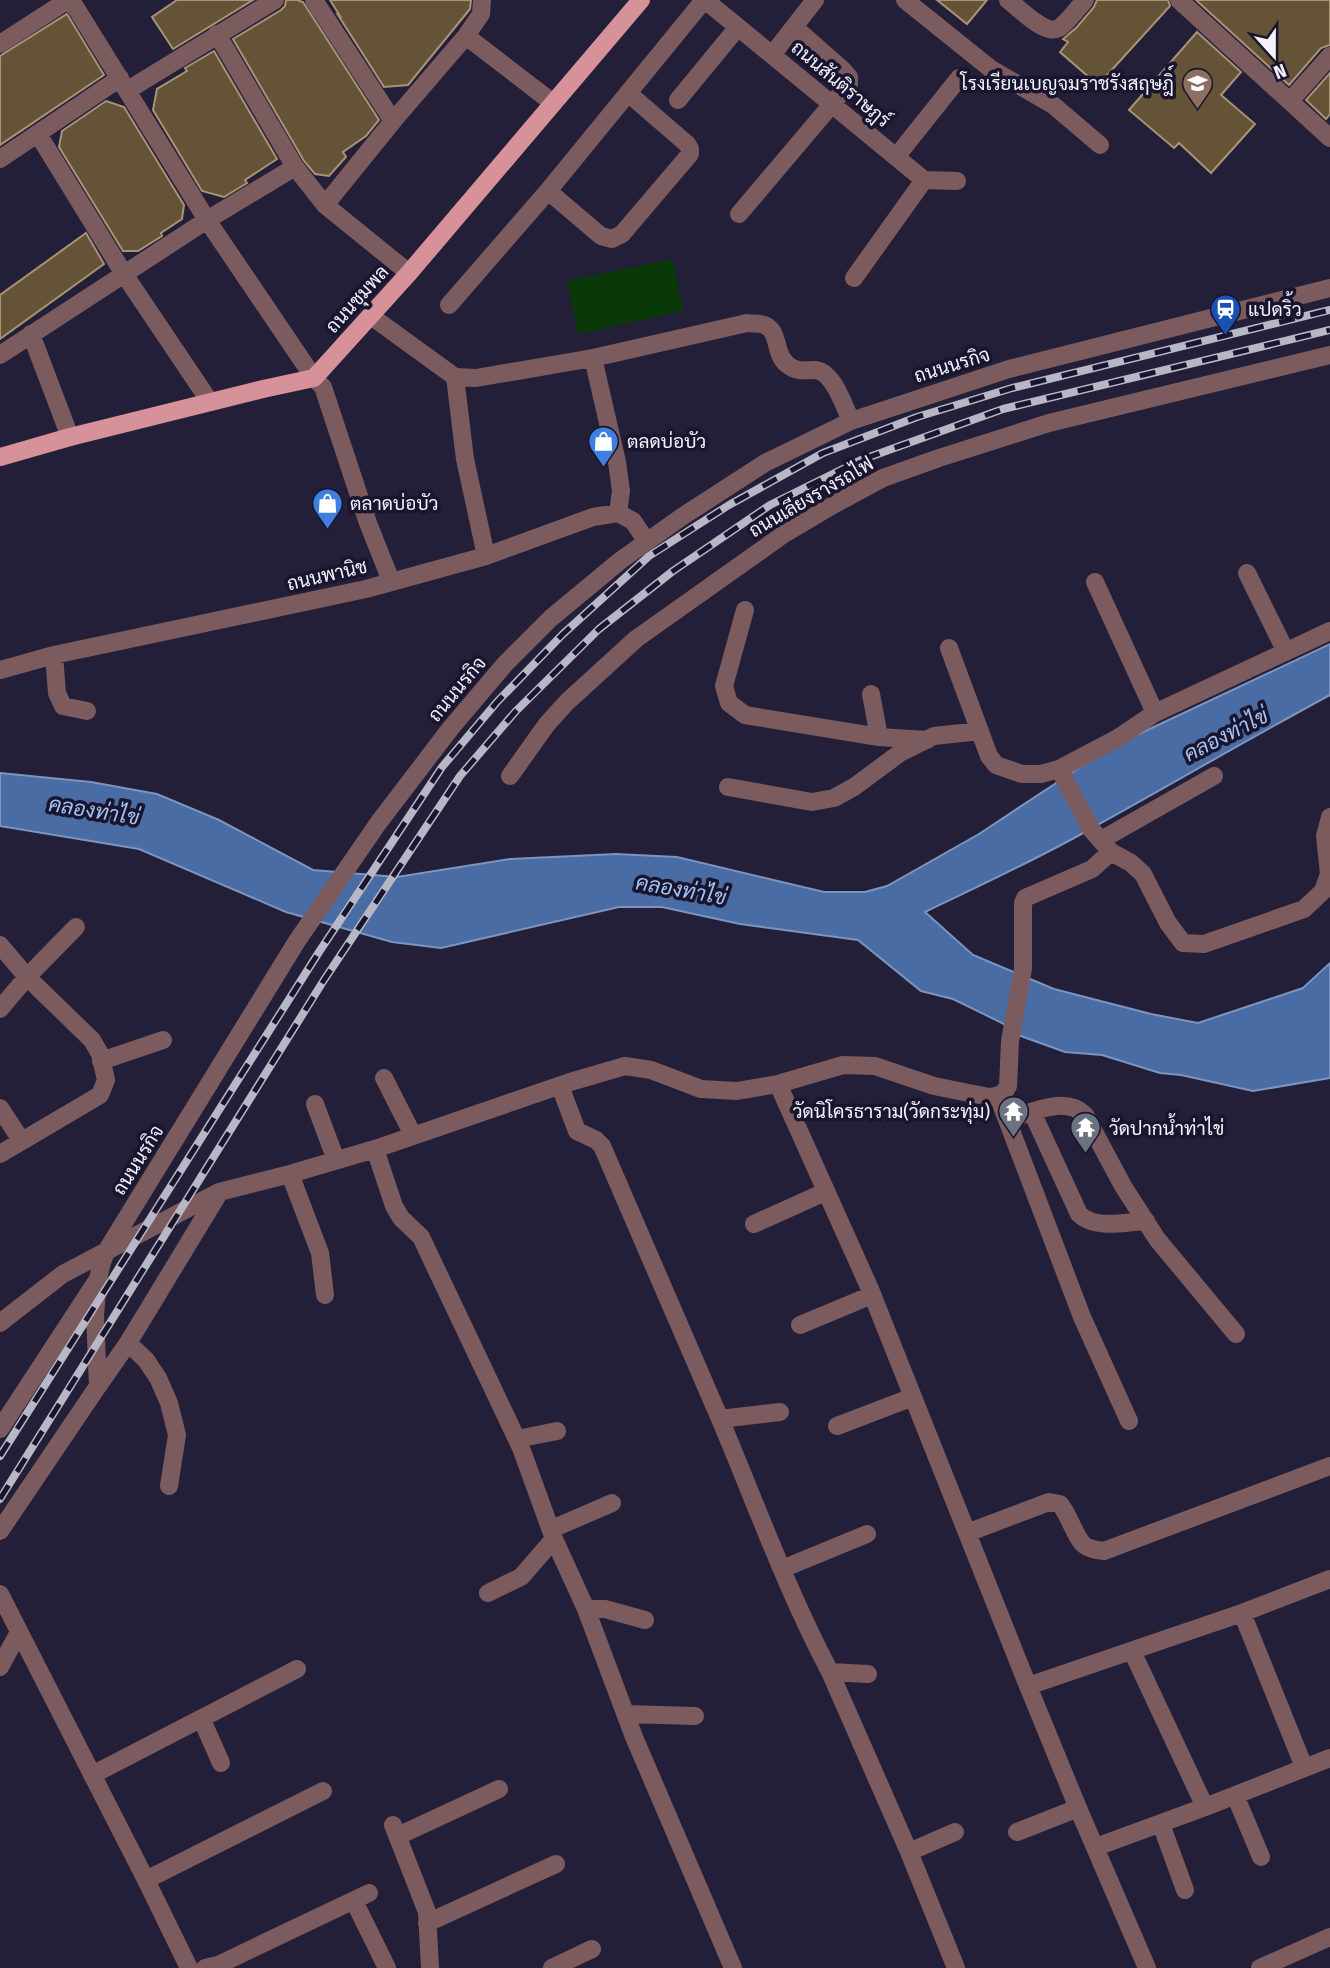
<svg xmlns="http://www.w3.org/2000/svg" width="1330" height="1968" font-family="'Fira Sans Condensed',Sarabun,sans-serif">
	<rect width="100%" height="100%" fill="#231f38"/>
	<path fill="#0a3909" d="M672,259L684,311L578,334L567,281Z"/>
	<path fill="#4a6ca4" stroke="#7c94be" stroke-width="2" d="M1330,644V695C1250,738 1172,784 1092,828C1038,859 981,885 925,912L973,955L1054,989L1151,1014L1198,1023L1303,988L1330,963V1078L1253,1091L1181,1075L1160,1073L1102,1055L1065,1052L1018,1035L1002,1023L953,999L921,991L858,940L740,924L662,907H619L441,948L392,942L286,912L139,849L0,826V773L91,782L157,794L219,820L313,870L397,877L510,859L616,854L677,857L824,892H865L887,886L979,834L1082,766L1139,734Z"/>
	<path fill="#655338" stroke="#a79376" stroke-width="2" d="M177,0H253L173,49L152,17Z
		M286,0H297L303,2L379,120L366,136L343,152L346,157L329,176L315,174L304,161L233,39L281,10L285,6Z
		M330,0H471L470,9L408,85L384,87L338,15L340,16Z
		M937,0H987L967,24Z
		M1097,0H1168L1170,6L1098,85L1060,52L1068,42L1063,39L1077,27L1094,7Z
		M1196,0H1330V45L1321,48L1289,85Z
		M67,14L104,75L0,145V56Z
		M1197,32L1241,72L1221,95L1255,124L1211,173L1179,143L1174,148L1129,110Z
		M214,51L277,159L245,180L247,183L224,197L202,191L153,110L157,89L187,71L185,68Z
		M1330,73V114L1326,119L1306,100Z
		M106,101L124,107L184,205L182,219L161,233L162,236L138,251H123L59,147L62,131Z
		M86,233L104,264L0,339V295Z"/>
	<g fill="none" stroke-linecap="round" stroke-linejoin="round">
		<path stroke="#7c5b5e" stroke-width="18" d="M71,0L207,220L314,378L323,387L368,523L391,581
			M314,0L393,121
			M705,0L924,180L957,181
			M905,0L991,69L1053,105L1100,145
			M1008,0C1019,8 1045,36 1059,28C1067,23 1078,8 1085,0
			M1179,0L1330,138
			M217,34L295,167L325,205L409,273
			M466,36L553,103
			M0,44L68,0
			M772,55L815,0
			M128,90L275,0
			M678,100L738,27
			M1290,101L1330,56
			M38,134L124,274L210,402
			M896,157L959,78
			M0,159L120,78
			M548,191L601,236L612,239L622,234L690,154V149L687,144L628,93
			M325,205L393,121L466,36L481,14L482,0
			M739,214L849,84V77L843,70L794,27
			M854,278L924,180
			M449,305L548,191L704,0
			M371,316L455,377L476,378L593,358L747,323C752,324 759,323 764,325C781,331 773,355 788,365C796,372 805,370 814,370C833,370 844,406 851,421
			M31,334L70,437
			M0,355L207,220L295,167
			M593,358L617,462L621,491L618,513
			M455,377L465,459L486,556
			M1247,573L1286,652
			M1095,582L1155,713
			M745,610L724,686L729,703L745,715L879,737L927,740
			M949,648L989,756L996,765L1022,774H1041L1059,769L1118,738L1155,713L1330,631
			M54,655L57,693L63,706L87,711
			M0,670L54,655L366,589L486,556L593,517L618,513L633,521L647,542
			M871,694L879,737
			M1059,769L1091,829L1111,852L1131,863L1143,874L1168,923L1183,943L1204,944L1304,909L1323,891L1329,874L1325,836L1330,817
			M510,776L547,724L567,702L636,639L784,534L833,505L883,478L939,458L1049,423L1330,355
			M728,787L812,802L834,798L854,787L900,753L934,736L980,731
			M1101,840L1214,776
			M0,945L27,977L92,1040L100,1054L106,1080L100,1095L0,1154
			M0,1009L27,977L76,927
			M101,1061L163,1040
			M384,1078L413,1135
			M778,1084L870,1289L1028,1686L1078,1808L1147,1968
			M560,1086L577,1131L596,1140L602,1146C641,1237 681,1327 720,1419C756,1504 787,1591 830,1672L909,1852L956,1968
			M998,1096L1082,1317L1129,1421
			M315,1104L336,1160
			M0,1108L21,1140
			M1032,1112L1079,1214C1095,1230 1125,1222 1146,1221
			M1007,1120C1030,1113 1065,1095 1085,1115L1123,1186L1157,1239L1236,1334
			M375,1149L394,1206L401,1218L421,1237L521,1448L554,1539L586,1609L634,1737L733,1968
			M290,1174L320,1253L325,1295
			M754,1224L825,1192
			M0,1323L63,1274L219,1192L290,1174L375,1149L570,1082L625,1066L651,1070L701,1089L737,1091L778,1084L843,1065L875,1066L934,1086L989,1097C999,1096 1004,1094 1008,1086L1010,1041L1023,969V903L1025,898L1092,869L1111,852
			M800,1325L872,1295
			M128,1343L146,1360L158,1378L169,1403L177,1435L169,1486
			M98,1386L128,1343L219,1193
			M720,1419L780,1412
			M837,1426L913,1397
			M0,1429L96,1282
			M517,1439L557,1431
			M552,1529L612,1503
			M0,1531L98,1386L95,1315L98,1279L102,1262L107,1250L297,941L379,822L450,729L505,664L551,618L621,560L683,516L765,463L851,421L1009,369L1330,288
			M967,1533L1049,1502L1060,1504C1069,1515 1075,1536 1083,1544C1088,1549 1097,1550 1104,1551L1330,1466
			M782,1569L867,1534
			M488,1593L521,1577L554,1539
			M0,1594L146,1880L189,1968
			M586,1609H605L645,1620
			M1242,1613L1304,1767
			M1132,1651L1205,1807
			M0,1667L19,1632
			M830,1672L868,1674
			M1028,1686L1242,1613L1330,1579
			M626,1714L695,1716
			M202,1720L221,1763
			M92,1775L297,1669
			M1235,1795L1261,1857
			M1161,1824L1185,1890
			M393,1825L427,1912L430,1968
			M1017,1832L1078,1808
			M398,1836L499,1789
			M1096,1847L1205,1807L1330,1758
			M909,1852L955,1832
			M146,1880L323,1791
			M354,1901L387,1968
			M427,1923L556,1864
			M205,1968L218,1965L369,1893
			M552,1968L592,1949
			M1260,1968L1330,1937"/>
		<path stroke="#d69298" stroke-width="18" d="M0,457L70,437L263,389L314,378L409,273L641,0"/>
		<defs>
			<path id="rail" d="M0,1456L319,952L442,767L497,702L563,634L649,556L729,505L823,453L917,417L1012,388L1330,310
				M0,1499L324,980L460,776L516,711L599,629L673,571L770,505L861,460L1003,409L1330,330"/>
		</defs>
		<use href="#rail" stroke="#b8b7c6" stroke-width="8"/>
		<use href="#rail" stroke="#19152e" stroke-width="5" stroke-dasharray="16" stroke-linecap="butt"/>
	</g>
	<defs>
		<symbol id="school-pin" viewBox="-11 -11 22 30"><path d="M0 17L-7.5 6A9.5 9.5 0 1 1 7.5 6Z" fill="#8d6e63" stroke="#19152e"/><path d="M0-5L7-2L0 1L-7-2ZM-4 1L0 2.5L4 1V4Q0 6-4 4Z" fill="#fff"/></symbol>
		<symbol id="station-pin" viewBox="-11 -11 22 30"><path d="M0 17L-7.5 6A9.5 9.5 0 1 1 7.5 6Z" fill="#1a4fb4" stroke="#19152e"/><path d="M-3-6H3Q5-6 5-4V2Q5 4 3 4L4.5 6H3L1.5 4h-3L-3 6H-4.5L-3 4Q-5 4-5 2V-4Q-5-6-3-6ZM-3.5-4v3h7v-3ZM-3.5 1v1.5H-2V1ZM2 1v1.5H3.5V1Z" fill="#fff"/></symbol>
		<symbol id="shop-pin" viewBox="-11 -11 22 30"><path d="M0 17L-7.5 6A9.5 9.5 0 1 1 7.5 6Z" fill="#3f7fe0" stroke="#19152e"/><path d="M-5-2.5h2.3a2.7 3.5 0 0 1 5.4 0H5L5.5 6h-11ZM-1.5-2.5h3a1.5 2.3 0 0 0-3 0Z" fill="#fff"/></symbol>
		<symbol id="temple-pin" viewBox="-11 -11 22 30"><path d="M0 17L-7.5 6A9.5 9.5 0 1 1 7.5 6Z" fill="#6b7280" stroke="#19152e"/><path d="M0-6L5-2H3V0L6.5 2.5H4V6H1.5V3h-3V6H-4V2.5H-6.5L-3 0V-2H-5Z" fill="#fff"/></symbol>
	</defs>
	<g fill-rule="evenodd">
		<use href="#school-pin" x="1180" y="66" width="35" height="47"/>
		<use href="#station-pin" x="1208" y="292" width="35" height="47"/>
		<use href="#shop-pin" x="586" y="424" width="35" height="47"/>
		<use href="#shop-pin" x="310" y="486" width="35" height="47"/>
		<use href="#temple-pin" x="996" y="1094" width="35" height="47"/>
		<use href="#temple-pin" x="1068" y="1110" width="35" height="47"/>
	</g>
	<g text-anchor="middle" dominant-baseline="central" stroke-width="7" stroke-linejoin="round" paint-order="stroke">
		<g font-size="19" fill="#f2f2fc" stroke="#19152e" text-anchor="start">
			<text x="1174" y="83" text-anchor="end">โรงเรียนเบญจมราชรังสฤษฎิ์</text>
			<text x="1248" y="309">แปดริ้ว</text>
			<text x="627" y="441">ตลดบ่อบัว</text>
			<text x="350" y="503">ตลาดบ่อบัว</text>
			<text x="990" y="1111" text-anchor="end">วัดนิโครธาราม(วัดกระทุ่ม)</text>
			<text x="1109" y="1128">วัดปากน้ำท่าไข่</text>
		</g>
		<g font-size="19" fill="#f2f2fc" stroke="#19152e">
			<text transform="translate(841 84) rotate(40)">ถนนสันติราษฎร์</text>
			<text transform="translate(357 299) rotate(-48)">ถนนชุมพล</text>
			<text transform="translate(952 365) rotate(-17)">ถนนนรกิจ</text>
			<text transform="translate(811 497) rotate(-30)">ถนนเลียงรางรถไฟ</text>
			<text transform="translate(327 575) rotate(-13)">ถนนพานิช</text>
			<text transform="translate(457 689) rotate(-50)">ถนนนรกิจ</text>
			<text transform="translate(138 1160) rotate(-58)">ถนนนรกิจ</text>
		</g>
		<g font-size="21" font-style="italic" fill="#a4c2f2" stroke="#19152e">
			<text transform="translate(1226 735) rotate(-27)">คลองท่าไข่</text>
			<text transform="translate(94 811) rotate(9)">คลองท่าไข่</text>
			<text transform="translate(681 890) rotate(10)">คลองท่าไข่</text>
		</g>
	</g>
	<g transform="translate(1274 56) rotate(159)" stroke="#19152e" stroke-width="5" paint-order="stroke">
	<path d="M0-5L12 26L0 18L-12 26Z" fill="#f2f2fc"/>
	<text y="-10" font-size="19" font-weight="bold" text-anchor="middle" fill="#f2f2fc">N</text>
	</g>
</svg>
